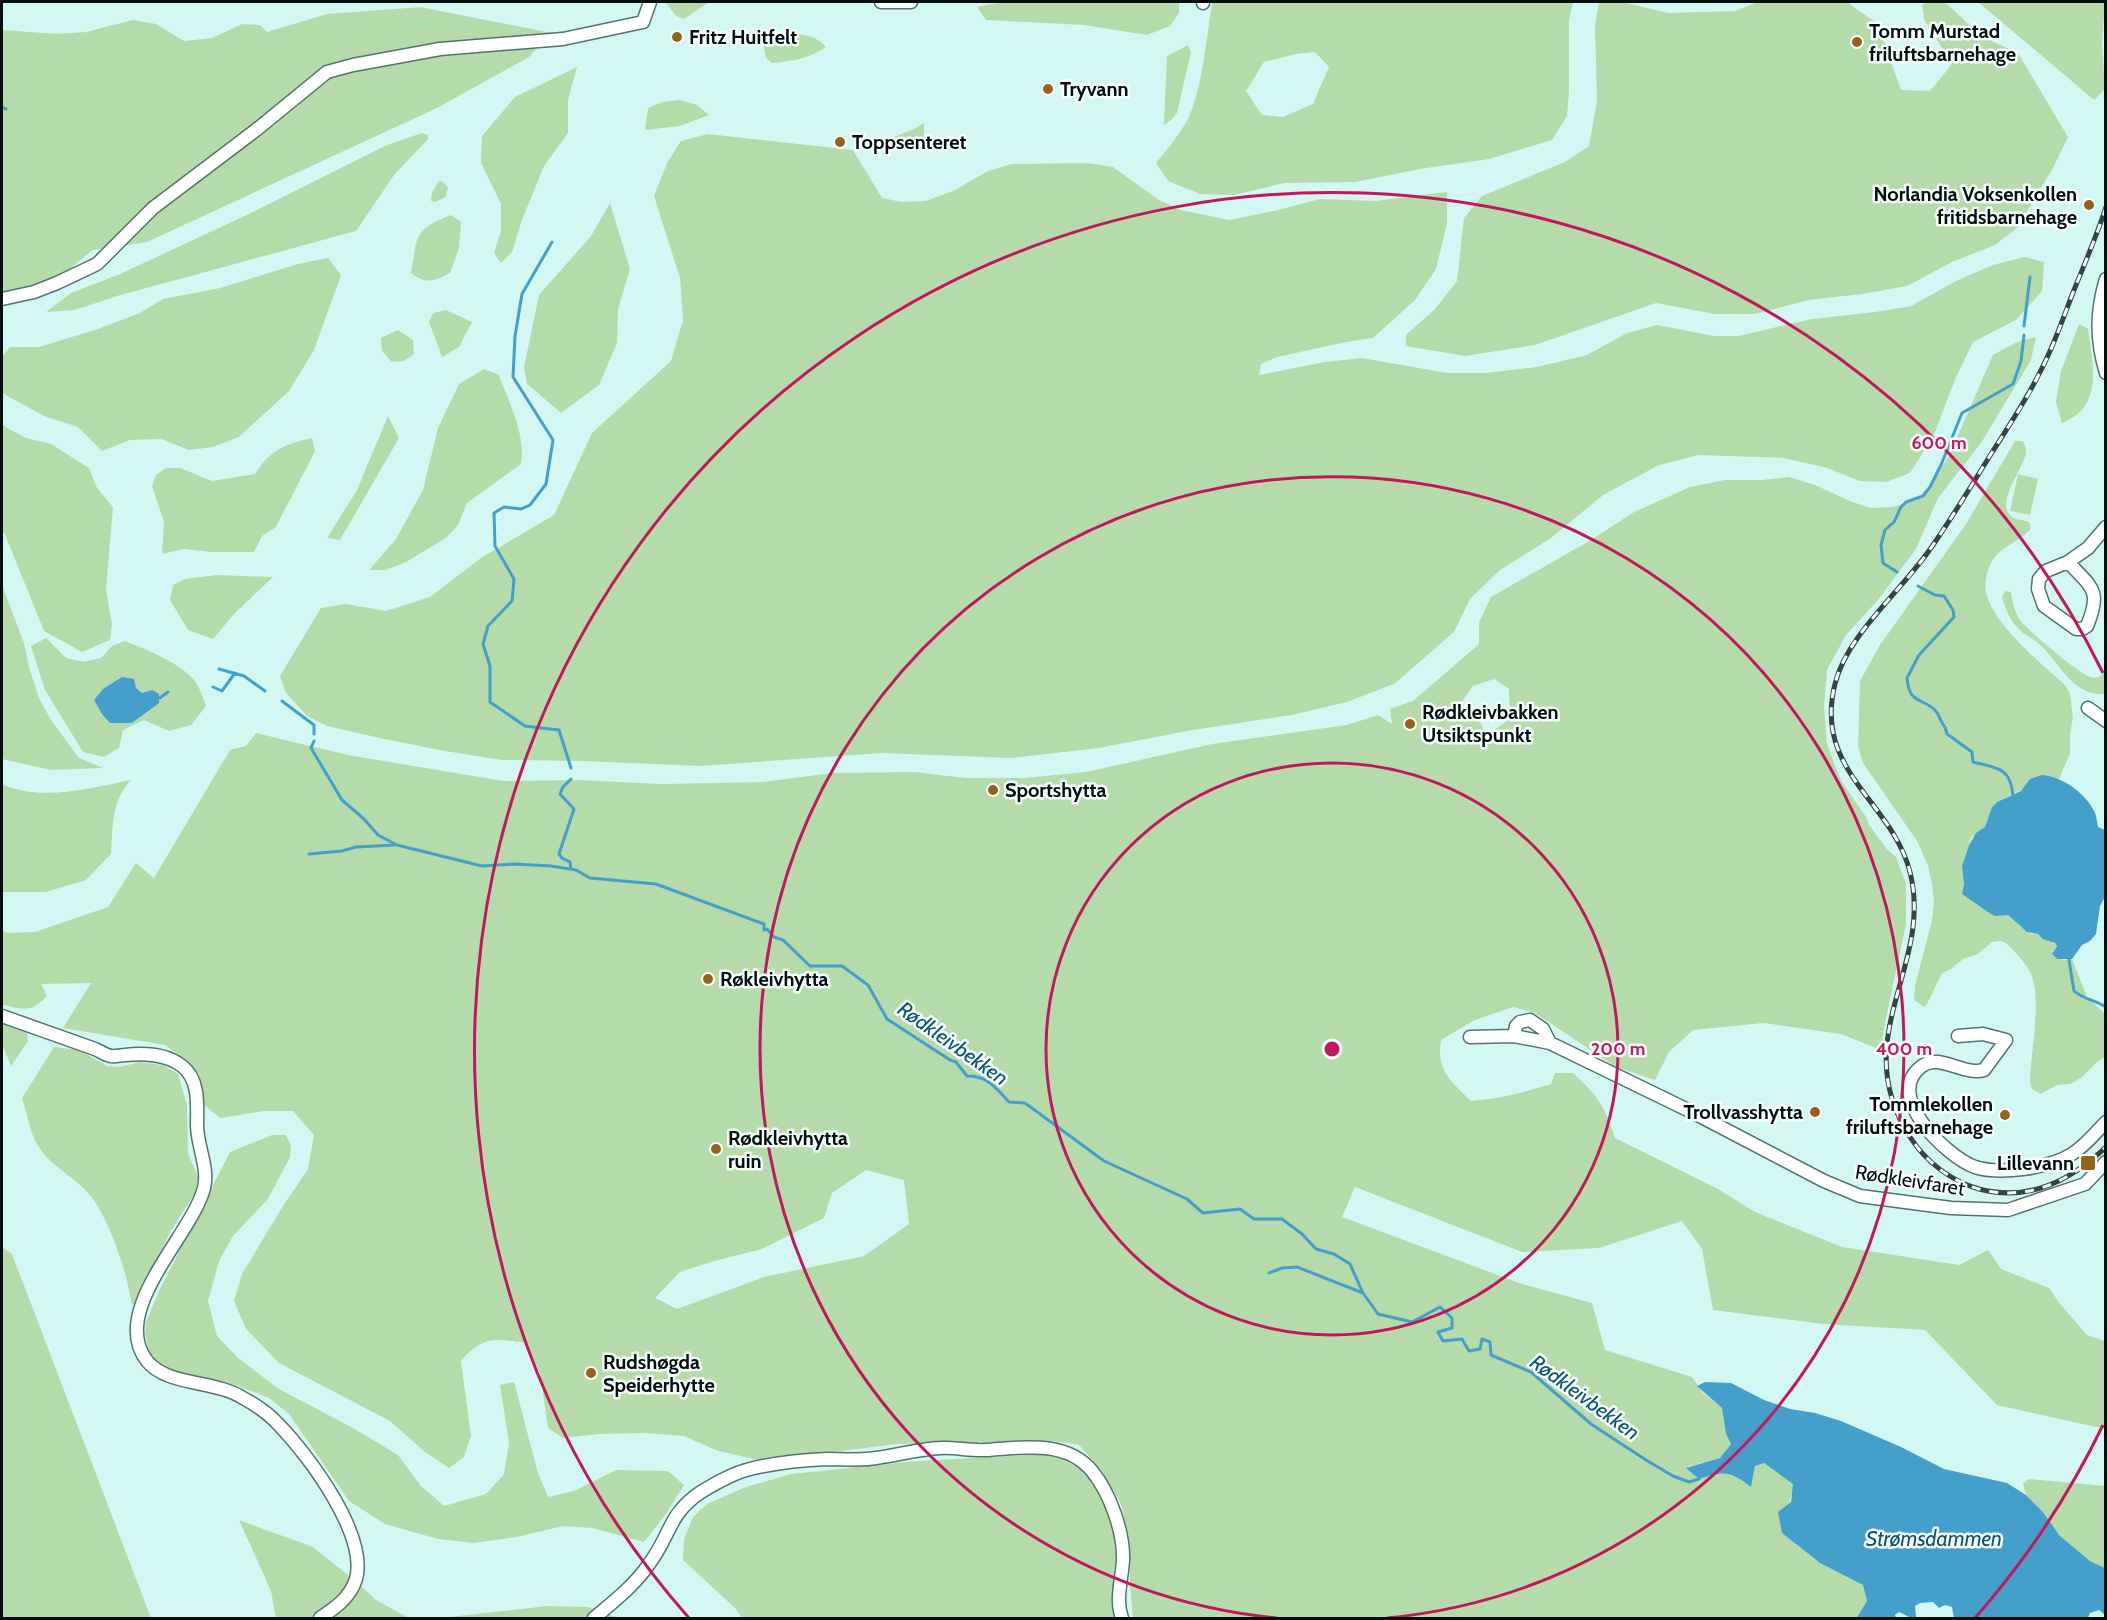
<svg xmlns="http://www.w3.org/2000/svg" width="2107" height="1620" font-family="Cabin,sans-serif">
	<rect width="100%" height="100%" fill="#d3f8f3"/>
	<path fill="#b6dbaa" fill-rule="evenodd" d="M665,2H709L684,19L676,16Z
		M1003,2H1179V13L1170,26L1147,35L1084,25L986,20L977,7Z
		M1212,2H1573L1569,20V92L1567,116L1552,140L1489,159L1420,169L1355,182L1284,183L1234,195L1200,194L1168,181L1156,163C1167,150 1178,136 1187,121C1202,92 1207,35 1212,2ZM1315,52L1329,67L1313,104L1283,117L1262,115L1246,91L1264,62L1296,54Z
		M1599,2H1622L1668,13L1735,11L1758,2H1849L1852,6L1878,24L1901,90L1930,91L1952,64L1924,19L1922,5C1930,0 1938,1 1947,4L1981,36L2018,53L2068,137L2054,166L2018,227L1995,245L1952,262L1907,286L1862,294L1809,300L1755,314H1715L1656,303L1535,345L1465,356L1406,346V335L1435,309L1457,281L1464,218L1482,196L1565,162L1589,146L1597,101L1595,25Z
		M1978,2H2105L2102,44L2105,89L2094,100Z
		M420,7L552,33L529,57L437,108L147,242L93,250L57,279L2,293V30L57,34L86,32L133,20L156,24L184,41L212,38L242,24L260,25L267,32L327,14Z
		M784,33C798,34 816,34 826,47C809,59 792,61 772,63L766,58L764,46L766,35Z
		M1188,45L1191,52L1177,113L1171,120L1164,125L1167,56Z
		M577,67L568,100V133L544,166L522,220L512,252L501,263L494,253L501,231V204L481,163L482,136L515,97Z
		M680,100L697,105L709,115L680,126L645,130L648,108L662,102Z
		M924,123V142L892,139L894,137L914,129Z
		M422,133L428,135V139L394,175L356,231L117,296L75,310L46,312L71,293L120,274L253,212L387,145Z
		M708,134L853,150L882,198L902,202L926,201L955,190L988,171L1012,164L1087,163L1113,167L1159,200L1181,210L1229,220L1278,210L1320,199L1376,201L1447,192V223L1436,269L1415,300L1373,338L1346,342L1277,357L1261,364L1259,375L1325,362L1362,358L1447,373H1486L1537,367L1587,355L1627,333L1657,325L1714,336H1738L1812,319L1875,312L1911,306L1958,280L1993,265L2025,257L2044,262L2042,291L2016,320L1973,342L1956,377L1933,437L1910,473L1886,482L1860,481L1827,468L1784,458L1699,455L1659,465L1603,495L1551,538L1500,570L1470,599L1454,632L1394,684L1347,702L1292,715L1187,731L1099,748L1011,758L881,753L701,766L582,761L502,760L439,750L380,738L327,726L307,716L286,693L280,676L321,608L346,604L386,611L430,597L481,558L554,515L592,433L671,361L683,320L680,278L654,196L668,161L681,141Z
		M439,181H442L448,187L446,197L435,202L431,201L432,192Z
		M610,203L630,269L618,309L617,343L599,385L561,413L527,384L524,367L539,295L591,236Z
		M451,215L461,222L459,248L450,273C435,281 426,285 411,273C418,236 412,230 451,215Z
		M328,258L341,275L314,350L289,391L239,437L213,447L189,450L161,439L130,440L102,451L78,427L44,416L2,393V357L10,347H39L98,329L140,313L163,299L220,288L298,264Z
		M446,310L472,322L459,347L442,357L429,322L433,313Z
		M2079,324L2088,329C2093,364 2104,407 2062,423L2056,402L2061,371Z
		M398,330L413,340L414,354L404,361L392,362L382,351L381,338Z
		M2036,337L2031,360L1981,443L1938,498L1916,549L1878,600L1846,635L1827,670L1824,707L1827,743L1835,766L1842,782L1866,817L1869,825L1887,849L1896,857L1906,884V924L1885,1023L1881,1050L1841,1034L1764,1023L1693,1030L1669,1052L1655,1080L1616,1067L1535,1013L1513,1007L1475,1020L1441,1040C1436,1071 1451,1081 1471,1101C1499,1099 1525,1092 1551,1084L1555,1073H1573C1598,1096 1605,1106 1615,1138L1718,1189L1755,1212L1842,1247L1959,1265L1988,1250L2001,1269L2049,1288L2060,1304L2087,1335L2105,1341V1429L1997,1405L1925,1330L1824,1324L1713,1310L1702,1249L1682,1221L1599,1248L1522,1252L1355,1187L1342,1217L1522,1284L1592,1303L1605,1350L1692,1377L1702,1392L1722,1408L1726,1434L1731,1444L1720,1458L1687,1467L1699,1479C1724,1471 1729,1469 1751,1486L1755,1466L1764,1463L1794,1484L1782,1533L1820,1563L1863,1585L1867,1601L1857,1616L1858,1618H1133L1130,1585V1541L1121,1504L1102,1471L1079,1445L1055,1441L897,1444L763,1461L718,1451L684,1436L643,1433L599,1434L563,1438L548,1428L540,1373L526,1343C495,1338 482,1336 461,1361L471,1436L464,1457L449,1468L425,1452L390,1421L279,1363L246,1329L234,1301L242,1274L281,1209L308,1169L314,1135L293,1111H264L220,1118L199,1101L196,1082L187,1060L165,1045L63,1028L91,983L41,984L47,996C31,1013 22,1010 2,1004V931L8,933L35,932L108,907L136,863L154,878L230,750L246,746L256,733L348,755L503,781L579,780L661,784L763,782L832,773L915,772L965,778H1025L1086,772L1212,744L1347,725L1378,715L1392,724L1390,709L1413,701L1479,644V622L1491,597L1591,540L1634,512L1690,487L1725,480H1762L1789,477L1815,485L1850,501L1870,508L1893,507L1917,500L1932,483L1950,454L1993,355L2017,342ZM1494,679L1509,689L1510,719L1484,737L1482,725L1474,714L1456,710L1473,686ZM866,1170L904,1180L909,1224L864,1256L764,1277L677,1309L655,1298L680,1272L714,1261L762,1249L824,1218L832,1193Z
		M484,369L499,375C509,403 526,434 521,464L467,503L458,525L446,538L406,562L386,570H369L396,539L423,490L438,428L459,384Z
		M388,416L399,438L340,540L327,538L357,490Z
		M2,425L26,438L51,444L89,468L97,488L113,507L106,590L112,624L110,640L82,652L44,631L4,532L2,533Z
		M312,438L315,451L276,527L262,536L254,552H212L184,549L162,554L164,522L152,486L156,475L166,468H180L212,481L255,474C270,450 285,444 312,438Z
		M2015,441H2023C2024,444 2026,447 2026,450C2027,466 1994,501 2011,516C2015,520 2024,520 2029,522L2031,529C2020,541 1999,548 1992,561C1987,570 1984,582 1986,592C1993,625 2042,664 2066,686L2070,694L2073,718L2070,734V754L2059,779L2050,776L1997,802L1992,807L1985,827L1971,838L1962,866L1964,884L1962,894L1999,915H2008L2021,927L2031,934H2038C2043,940 2053,940 2057,946L2052,954L2055,958L2065,960L2072,959L2087,997L2105,1014V1057L2098,1061L2081,1078L2070,1084L2057,1085L2041,1094L2032,1089L2030,1083C2030,1054 2043,997 2030,972C2024,961 2015,952 2006,943L2001,941L1992,942L1978,954L1963,959L1951,969L1942,973L1927,1004L1924,1007L1914,1000L1915,986L1932,920L1934,903L1932,883L1928,866L1917,841L1863,763L1858,747L1860,681L1880,645L1966,524Z
		M2018,474L2038,479L2030,515L2010,511Z
		M217,575L273,577L234,614L213,639L188,630L170,600L173,585L185,579Z
		M2,585L24,643L29,667L39,698L51,720L79,758L103,768L51,770L2,759Z
		M2005,591L2011,592C2012,601 2014,610 2019,619C2026,629 2082,677 2093,678C2098,678 2102,675 2105,672V694C2071,696 2060,662 2038,643C2033,639 2027,636 2022,632C2011,623 2006,611 2002,597Z
		M46,638L66,658L83,662L101,658L112,646L125,641C147,650 184,664 197,684C201,691 203,699 206,706L191,725L169,731L144,720L123,730L119,748L104,757L83,752L45,690L31,646Z
		M131,780C111,801 113,827 111,854L86,880L46,892H2V784C40,802 91,788 131,780Z
		M2,1022L27,1033L28,1041L11,1066L2,1044Z
		M54,1047L79,1050L107,1066L119,1067L140,1062L163,1065L178,1074L187,1105L188,1153L198,1177L195,1193L170,1232L137,1303L132,1305C126,1271 115,1236 97,1205C82,1179 53,1170 38,1146C30,1133 27,1113 22,1098Z
		M272,1135H286L291,1145L290,1157L268,1199L233,1236L219,1261L208,1301L217,1336L237,1357L279,1389L353,1428L398,1455L421,1486L444,1506L486,1494L504,1474L509,1443L500,1385L514,1382L538,1473L548,1497L574,1491L616,1470L668,1471L684,1485L666,1514L644,1542L592,1528L563,1526L517,1537L474,1543L438,1539L385,1524L349,1501L289,1414L269,1398L235,1385L207,1378L172,1374L151,1359L145,1333L146,1322L160,1289L230,1152Z
		M2,1247L12,1254L151,1618H2Z
		M1051,1454L1082,1469L1100,1492L1111,1517L1116,1549L1113,1609L1115,1618H742L735,1608L683,1560L684,1539L693,1517L707,1504L746,1487L791,1474L916,1461Z
		M2028,1479L2105,1486V1568L2090,1561L2060,1536L2043,1512L2026,1495L2023,1484Z
		M239,1520L313,1547L359,1584L376,1600L407,1617H449L547,1606L588,1607L619,1618H276L271,1591Z"/>
	<path fill="#449fcb" d="M122,677L134,679L136,688L142,693L152,690L159,694V703L132,723H110L102,714L94,700L103,689Z
		M2042,775C2062,776 2087,794 2095,813C2097,818 2097,823 2098,827L2105,830V897L2100,906L2096,934L2090,941L2082,945L2072,959H2057L2052,954L2057,946L2055,943L2043,939L2038,934L2027,932L2008,915L1995,916L1991,914L1962,894L1964,884L1962,866L1969,845L1976,833L1985,827L1992,807L1997,802L2021,791L2030,779Z
		M1705,1382L1731,1383L1764,1400L1790,1409L1815,1413L1841,1421L1901,1447L1944,1469L2007,1483L2026,1495L2043,1512L2060,1536L2090,1561L2105,1568V1615L2099,1610L2090,1613L2088,1618H1954L1952,1607L1945,1605L1939,1608L1933,1602L1920,1603L1915,1606L1916,1617L1911,1618L1899,1612L1895,1615L1896,1618H1858L1857,1617L1867,1601L1863,1585L1820,1563L1782,1533L1778,1512L1791,1502L1793,1484L1764,1463L1755,1466L1751,1487C1730,1470 1723,1471 1699,1479L1686,1468L1720,1458L1731,1444L1726,1434L1722,1408L1697,1386Z"/>
	<g fill="none" stroke-linecap="round" stroke-linejoin="round">
		<path stroke="#449fcb" stroke-width="3" d="M2,107L6,109
			M552,242L522,294L515,336L513,377L553,440L546,484L530,505L521,509L504,507L494,513L495,546L514,579L512,601L488,626L483,644L490,666V702L525,726L559,730L571,768
			M2024,326L2030,277
			M1897,572L1883,563L1881,545L1885,530L1894,522L1901,507L1906,502L1923,496L1930,487L1941,465L1962,413L2013,384L2021,361L2024,335
			M1918,586L1935,595L1944,596L1953,610L1954,617L1919,655L1907,678C1909,704 1922,698 1935,710C1940,715 1940,722 1945,727L1947,734L1972,752L1973,762C1997,768 2010,767 2013,795
			M219,669L244,676L265,691
			M213,687L222,691L235,673
			M160,698L168,692
			M282,701L314,725V734
			M314,741L311,748L342,800L364,819L378,835L397,845L482,866L514,864L551,866L576,870L590,878L656,884L764,924V930L767,929L774,937L783,940L810,966H842L868,985L887,1019L950,1060L956,1062L967,1076C988,1076 995,1087 1009,1102L1025,1103L1104,1161L1187,1199L1203,1213L1240,1209L1254,1219H1282L1302,1234L1316,1249L1334,1254L1350,1264L1363,1293L1378,1314L1412,1322L1440,1307L1452,1318V1328L1438,1332L1443,1341L1462,1339L1469,1351L1480,1349L1482,1339L1490,1342L1491,1355L1531,1372L1591,1424L1646,1460L1673,1476L1689,1482L1699,1479
			M571,779L563,787L560,794L574,809L559,854L562,858L570,862L571,869
			M309,854L342,851L356,847L395,845
			M2069,960L2074,991C2083,999 2095,1000 2106,1007
			M1269,1273L1282,1268L1297,1267L1363,1293"/>
		<defs>
			<path id="minor" d="M881,2H911
				M1203,3V2
				M2106,279C2096,312 2096,340 2106,373
				M2,299L34,292L57,283L97,264L153,208L256,130L327,72L353,65L440,49L563,39L643,22L650,2
				M2068,562C2092,588 2102,590 2087,626L2082,629H2076L2044,606L2038,589L2039,579L2046,571Z
				M2068,562L2088,548L2106,527
				M2088,708L2106,721
				M2,1016L95,1049C100,1051 105,1055 111,1056C116,1057 120,1055 125,1055C143,1053 167,1054 182,1066C200,1080 197,1105 197,1125C197,1146 209,1167 204,1188C192,1235 108,1311 147,1361C167,1386 215,1380 243,1398C256,1405 269,1414 279,1425C309,1456 368,1535 356,1579C350,1598 335,1608 320,1618
				M1514,1036L1516,1026L1520,1022L1530,1020L1543,1029L1550,1043
				M1958,1036L1983,1034L2006,1040L1984,1070C1964,1076 1939,1053 1922,1066C1882,1095 1947,1157 1975,1167C2000,1175 2050,1168 2072,1154C2085,1146 2095,1133 2106,1122
				M1470,1037L1514,1036L1550,1043L1694,1113L1824,1181L1860,1196L1951,1208L2008,1210L2085,1184L2106,1162
				M594,1618C613,1602 635,1585 649,1564C671,1535 668,1514 701,1492C716,1483 733,1473 750,1469C775,1463 801,1460 827,1459C841,1459 854,1460 868,1459C892,1457 916,1449 940,1448C955,1447 970,1451 985,1450C1020,1448 1066,1439 1092,1471C1110,1493 1124,1532 1123,1560C1122,1580 1115,1599 1122,1618"/>
		</defs>
		<use href="#minor" stroke="#52736f" stroke-width="15"/>
		<use href="#minor" stroke="#fff" stroke-width="12"/>
		<defs>
			<path id="rail" d="M2106,207C2097,235 2085,263 2074,290C2063,318 2054,346 2040,372C2026,401 2008,427 1991,454C1972,485 1953,516 1933,545C1904,589 1847,634 1835,684C1813,771 1892,801 1910,872C1934,967 1846,1037 1910,1137C1926,1162 1951,1181 1979,1189C2029,1202 2070,1181 2106,1147"/>
		</defs>
		<use href="#rail" stroke="#334542" stroke-width="5"/>
		<use href="#rail" stroke="#f7fefd" stroke-width="3" stroke-dasharray="9" stroke-linecap="butt"/>
	</g>
	<g fill="none" stroke="#c2185b" stroke-width="3">
		<circle cx="1332" cy="1049" r="286"/>
		<path d="M1277 1618A572 572 0 1 1 1387 1618"/>
		<path d="M2103 1425A858 858 0 0 1 1975 1618M689 1618A858 858 0 1 1 2103 673"/>
	</g>
	<g fill="#98611b" stroke="#f7fefd" stroke-width="2">
		<circle cx="677" cy="37" r="6"/>
		<circle cx="1857" cy="42" r="6"/>
		<circle cx="1048" cy="89" r="6"/>
		<circle cx="840" cy="142" r="6"/>
		<circle cx="2089" cy="205" r="6"/>
		<circle cx="1410" cy="724" r="6"/>
		<circle cx="993" cy="790" r="6"/>
		<circle cx="708" cy="979" r="6"/>
		<circle cx="1815" cy="1112" r="6"/>
		<circle cx="2005" cy="1115" r="6"/>
		<circle cx="716" cy="1149" r="6"/>
		<rect x="2080" y="1155" width="16" height="16" rx="3"/>
		<circle cx="591" cy="1373" r="6"/>
	</g>
	<g text-anchor="middle" dominant-baseline="central" stroke-width="5" stroke-linejoin="round" paint-order="stroke">
		<g font-size="20" font-weight="bold" fill="#030f0d" stroke="#f7fefd" text-anchor="start">
			<text x="1869" y="31">Tomm Murstad<tspan x="1869" dy="23">friluftsbarnehage</tspan></text>
			<text x="689" y="37">Fritz Huitfelt</text>
			<text x="1060" y="89">Tryvann</text>
			<text x="852" y="142">Toppsenteret</text>
			<text x="2077" y="194" text-anchor="end">Norlandia Voksenkollen<tspan x="2077" dy="23">fritidsbarnehage</tspan></text>
			<text x="1422" y="712">Rødkleivbakken<tspan x="1422" dy="23">Utsiktspunkt</tspan></text>
			<text x="1005" y="790">Sportshytta</text>
			<text x="720" y="979">Røkleivhytta</text>
			<text x="1993" y="1104" text-anchor="end">Tommlekollen<tspan x="1993" dy="23">friluftsbarnehage</tspan></text>
			<text x="1803" y="1112" text-anchor="end">Trollvasshytta</text>
			<text x="728" y="1138">Rødkleivhytta<tspan x="728" dy="23">ruin</tspan></text>
			<text x="2074" y="1163" text-anchor="end">Lillevann</text>
			<text x="603" y="1362">Rudshøgda<tspan x="603" dy="23">Speiderhytte</tspan></text>
		</g>
		<g font-size="20" fill="#030f0d" stroke="#f7fefd">
			<text transform="translate(1910 1180) rotate(9)">Rødkleivfaret</text>
		</g>
		<g font-size="21" font-style="italic" fill="#0b5573" stroke="#f7fefd">
			<text transform="translate(953 1043) rotate(35)">Rødkleivbekken</text>
			<text transform="translate(1585 1397) rotate(36)">Rødkleivbekken</text>
			<text x="1934" y="1538">Strømsdammen</text>
		</g>
	</g>
	<circle cx="1332" cy="1049" r="9" fill="#c2185b" stroke="#f7fefd" stroke-width="3"/>
	<g font-size="18" text-anchor="middle" font-weight="bold" fill="#c2185b" stroke="#f7fefd" stroke-width="5" stroke-linejoin="round" paint-order="stroke">
		<text x="1939" y="449">600 m</text>
		<text x="1618" y="1055">200 m</text>
		<text x="1904" y="1055">400 m</text>
	</g>
	<rect width="2107" height="1620" fill="none" stroke="#030f0d" stroke-width="6"/>
</svg>
